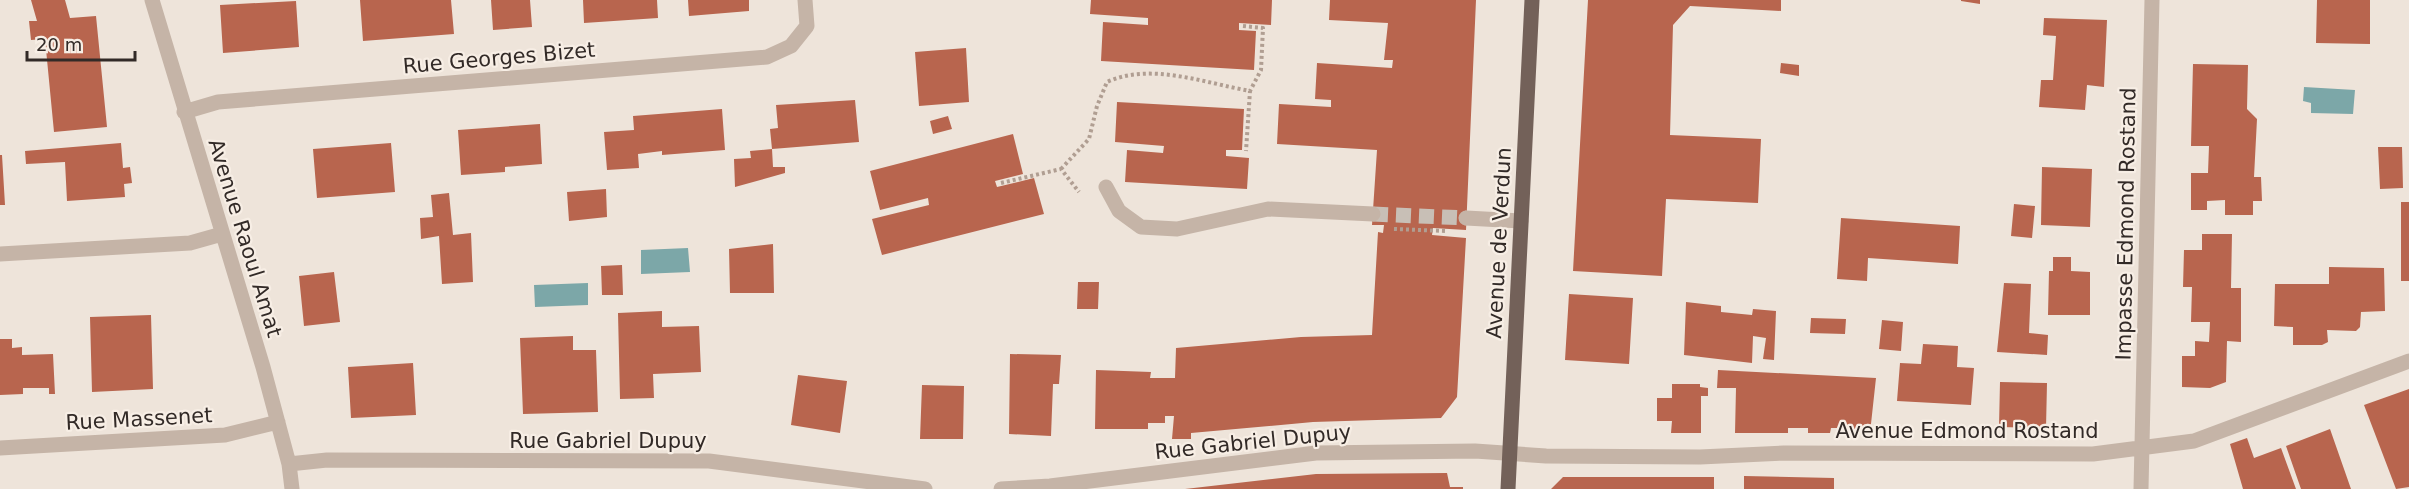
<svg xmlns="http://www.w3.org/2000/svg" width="2409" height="489" font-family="'DejaVu Sans',sans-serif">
	<rect width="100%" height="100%" fill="#eee4da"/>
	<path fill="#7ca7a8" d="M2304,87L2355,90L2353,114L2311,113V103L2303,101Z
		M688,248L690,272L641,274V250Z
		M588,283V305L535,307L534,285Z"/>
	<path fill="#b8654e" d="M31,0H65L70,18L96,16L107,127L54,132L45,39L31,40L29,21H37Z
		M360,0H451L454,34L363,41Z
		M491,0H530L532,27L493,30Z
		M583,0H657L658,18L584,23Z
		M688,0H749V11L689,16Z
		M1091,0H1272L1271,25L1239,23V30L1256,31L1254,70L1101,61L1103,22L1148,25V18L1090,14Z
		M1330,0H1476L1466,230L1433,228L1432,235L1466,238L1457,397L1441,418L1313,422L1191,433V439H1172L1174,416H1165V423H1148V429H1095L1096,370L1151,372L1150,378H1175L1176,348L1301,337L1372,335L1378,232L1383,233L1384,225H1372L1377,150L1277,144L1279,104L1331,107V100L1315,99L1317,63L1392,68L1393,60H1384L1388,23L1329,20Z
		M1588,0H1781V11L1690,6L1673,25L1670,135L1761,139L1758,203L1666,199L1662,276L1573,271Z
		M1961,0H1980V4L1961,1Z
		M2317,0H2370V44L2316,43Z
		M296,1L299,47L223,53L220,5Z
		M2044,18L2107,20L2104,87L2087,85L2085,110L2039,107L2041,80H2053L2056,36L2043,35Z
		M966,48L969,102L919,106L915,52Z
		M1781,63L1799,65V76L1780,73Z
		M2193,64L2248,65L2247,109L2257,119L2254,177H2261L2262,201H2253V215H2225V200L2207,201V210H2191V173H2208L2209,146H2191Z
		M855,100L859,142L772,149L773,167H785V173L735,187L734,159L751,158L750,151L772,149L770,129L778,128L776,105Z
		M1117,102L1244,109L1242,150H1226V156L1249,158L1247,189L1125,182L1127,150L1163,153L1164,146L1115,142Z
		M722,109L725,150L662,155V151L638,154L639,168L607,170L604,132L634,130L633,116Z
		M948,116L952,129L933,134L930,121Z
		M540,124L542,164L505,167V172L461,175L458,130Z
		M1013,134L1023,174L995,181L997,187L1034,178L1044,214L882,255L872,219L929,205L928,198L880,210L870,171Z
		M121,143L123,168L130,167L132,183L124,184L125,197L67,201L65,162L26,164L25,151Z
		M391,143L395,192L317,198L313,149Z
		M2378,147H2402L2403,188L2380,189Z
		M0,155H2L5,205H0Z
		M2042,167L2092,169L2090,227L2041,225Z
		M606,189L607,217L569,221L567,192Z
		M449,193L453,235L471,233L473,282L442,284L439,236L421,239L420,218L433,217L431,195Z
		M2401,202H2409V281H2401Z
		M2014,204L2035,206L2032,238L2011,236Z
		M1841,218L1960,226L1958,264L1868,258L1867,281L1837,279Z
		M2202,234H2232L2231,288H2241V342L2227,341L2226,382L2210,388L2182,387V356H2195V341L2209,342L2210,322H2191L2192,287H2183L2184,250H2202Z
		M773,244L774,293H730L729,249Z
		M2053,257H2071V271L2090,272V315H2048L2049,271H2053Z
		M622,265L623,295H602L601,266Z
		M2329,267L2384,268L2385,311L2361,312L2360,327L2356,331L2327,330L2328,342L2322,345H2293V327L2274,326L2275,284H2329Z
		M334,272L340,322L304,326L299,276Z
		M1078,282H1099L1098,309H1077Z
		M2004,283L2031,284L2029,333L2048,335L2047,355L1997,352Z
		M1569,294L1633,298L1629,364L1565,360Z
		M1686,302L1721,306V312L1752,315L1753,309L1776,311L1774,360L1763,359L1766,338L1753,336L1752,363L1684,355Z
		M662,311V327L699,326L701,372L653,374L654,398L620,399L618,313Z
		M151,315L153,389L92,392L90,317Z
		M1811,318L1846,319L1845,334L1810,333Z
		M1882,320L1903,322L1901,351L1879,349Z
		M573,336V350H596L598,412L523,414L520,338Z
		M0,339H12V348L22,347V355L53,354L55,394H49V388H23V394L0,395Z
		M1923,344L1958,346L1957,367L1974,368L1971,405L1897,401L1900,363L1921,364Z
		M1010,354L1061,355L1059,384H1053L1051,436L1009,434Z
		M413,363L416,415L351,418L348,367Z
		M1718,370L1876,378L1870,433H1851V428H1831L1830,433H1808V428H1788V433H1735L1736,388H1717Z
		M798,375L847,381L840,433L791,425Z
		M2000,382L2047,383L2046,428L1999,427Z
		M1672,384H1700V387L1708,388V396H1701V433H1671L1672,421H1657V398H1672Z
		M922,385L964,386L963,439H920Z
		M2409,389V487L2396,489L2364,405Z
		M2330,429L2351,489H2301L2286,446Z
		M2247,438L2254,458L2281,448L2296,489H2243L2230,444Z
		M1447,473L1450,487H1463V489H1185L1316,474Z
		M1744,476L1834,478V489H1744Z
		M1563,477H1714V489H1551Z"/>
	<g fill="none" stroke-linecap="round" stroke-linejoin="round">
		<path stroke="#c8bfb6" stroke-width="15" stroke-dasharray="15 8" stroke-linecap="butt" d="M1373,214L1466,218"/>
		<path stroke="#b09e92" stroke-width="4" stroke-dasharray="3 3" stroke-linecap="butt" d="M1243,26L1263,28L1261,70L1250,91
			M1061,169L1089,139L1097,106L1107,82C1150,62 1205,83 1250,91L1246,151
			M1001,183L1061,169L1079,192
			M1394,229L1446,231"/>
		<path stroke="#c5b4a7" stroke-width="15" d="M152,0L263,367L289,464L292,489
			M184,112L218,102L767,57L791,46L807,26L805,0
			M1106,187L1119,211L1141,227L1177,229L1268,209L1373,214
			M1466,218L1521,221
			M0,254L190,243L222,234
			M0,448L225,435L278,422
			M289,464L327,460L709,461L925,489
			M1001,489L1050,486L1316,453L1475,451L1546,456L1700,457L1784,453L2093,454L2194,441L2409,361
			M2141,489L2152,0"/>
		<path stroke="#736159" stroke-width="15" d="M1508,489L1532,0"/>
	</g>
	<g text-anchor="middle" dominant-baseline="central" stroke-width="4.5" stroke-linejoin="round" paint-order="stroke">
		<g font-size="21" fill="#322a27" stroke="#f7eee5">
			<text transform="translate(499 58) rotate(-5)">Rue Georges Bizet</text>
			<text transform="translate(2126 224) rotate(-89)">Impasse Edmond Rostand</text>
			<text transform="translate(245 238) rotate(73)">Avenue Raoul Amat</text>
			<text transform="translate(1499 243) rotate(-87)">Avenue de Verdun</text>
			<text transform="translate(139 419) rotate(-3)">Rue Massenet</text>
			<text x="1967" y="431">Avenue Edmond Rostand</text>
			<text x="608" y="441">Rue Gabriel Dupuy</text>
			<text transform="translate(1253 442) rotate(-6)">Rue Gabriel Dupuy</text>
		</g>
	</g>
	<path d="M27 51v9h108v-9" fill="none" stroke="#322a27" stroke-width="3"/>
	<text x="36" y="51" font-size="18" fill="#322a27" stroke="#f7eee5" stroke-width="4.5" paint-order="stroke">20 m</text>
</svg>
